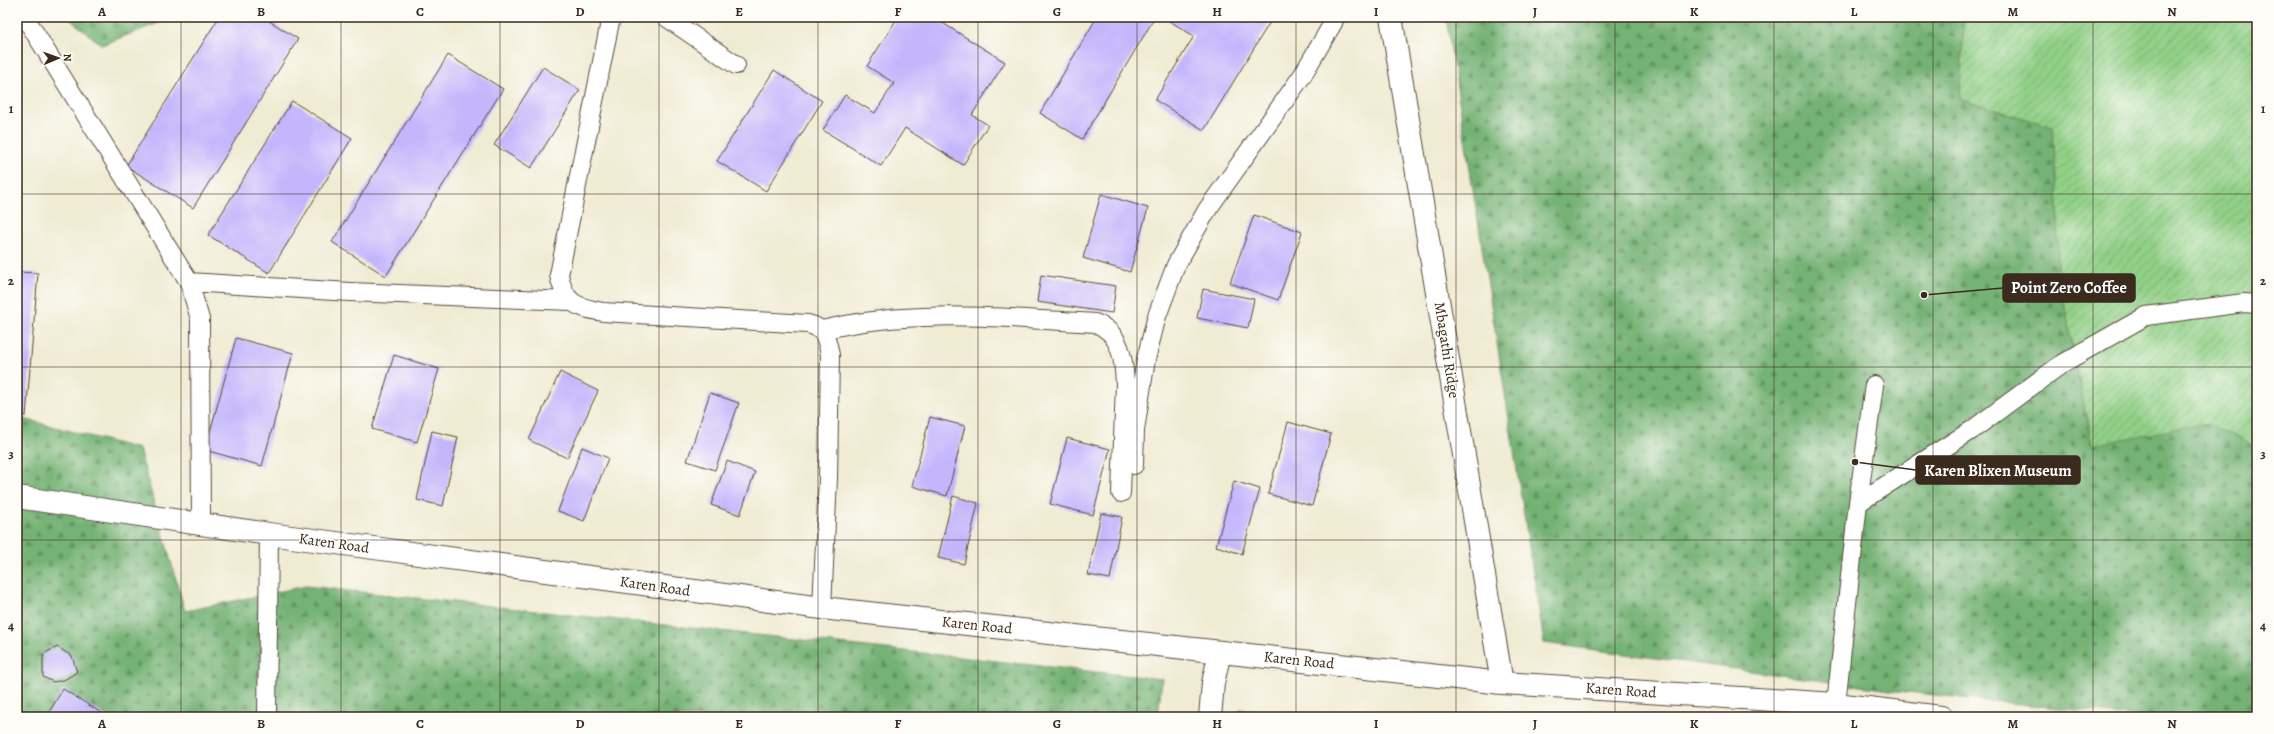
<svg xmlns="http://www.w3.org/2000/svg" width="2274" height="734" font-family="Alegreya,serif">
	<defs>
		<pattern id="forest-firs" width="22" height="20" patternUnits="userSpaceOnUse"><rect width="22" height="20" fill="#74b274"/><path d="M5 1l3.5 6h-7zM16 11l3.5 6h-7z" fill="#60915f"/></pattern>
		<pattern id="garden-furrows" width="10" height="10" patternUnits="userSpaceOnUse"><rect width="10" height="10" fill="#91d087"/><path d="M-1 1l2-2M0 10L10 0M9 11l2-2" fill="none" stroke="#78a96e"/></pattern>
	</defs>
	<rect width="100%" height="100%" fill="#fdfcf7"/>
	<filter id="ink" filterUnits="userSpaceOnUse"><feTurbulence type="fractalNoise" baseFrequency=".025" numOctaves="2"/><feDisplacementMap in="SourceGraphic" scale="8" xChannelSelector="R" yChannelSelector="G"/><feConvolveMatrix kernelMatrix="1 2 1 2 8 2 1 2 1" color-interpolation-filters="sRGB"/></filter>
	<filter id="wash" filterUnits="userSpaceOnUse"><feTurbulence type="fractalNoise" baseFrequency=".012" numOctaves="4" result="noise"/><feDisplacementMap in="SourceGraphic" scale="16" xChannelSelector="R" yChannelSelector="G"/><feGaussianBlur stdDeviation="0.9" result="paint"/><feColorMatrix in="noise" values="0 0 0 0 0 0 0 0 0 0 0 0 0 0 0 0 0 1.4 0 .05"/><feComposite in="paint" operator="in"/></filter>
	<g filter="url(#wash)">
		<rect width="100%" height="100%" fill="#f0ebd3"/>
		<path fill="url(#forest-firs)" stroke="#586e49" d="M67,17H174L102,45Z
			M1446,17H1964L1960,99L2053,127L2058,206V272L2091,444L2207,423L2257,447V717H2140L1897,691L1544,643Z
			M17,417L139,449L185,611L306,586L1162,679L1158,717H17Z"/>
		<path fill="url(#garden-furrows)" stroke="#667d52" d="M1964,17H2257V447L2207,423L2092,445L2058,272V206L2053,127L1960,99Z
			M1240,709L1303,717H1239Z"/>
		<g id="blocks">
			<path fill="#c3b6fc" d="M219,17H263L298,39L193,208L126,166Z
				M898,17H933L1005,62L972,115L988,125L963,165L905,128L881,166L823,130L845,95L875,113L894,83L867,66Z
				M1097,17H1155L1082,139L1040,113Z
				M1163,17H1273L1204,130L1155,100L1194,36Z
				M448,55L503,89L386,276L332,242Z
				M543,67L580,90L531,168L494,145Z
				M774,70L822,101L766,191L717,161Z
				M292,101L352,138L269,273L208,235Z
				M1101,194L1148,208L1130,272L1083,258Z
				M1254,215L1302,232L1278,300L1230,283Z
				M17,272L38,273L26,416L17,415Z
				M1041,275L1116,286L1112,313L1037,302Z
				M1203,289L1254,299L1248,328L1197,318Z
				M236,338L293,353L262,466L205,450Z
				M394,355L439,369L417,442L372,429Z
				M560,372L598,391L567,458L529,440Z
				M710,393L739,403L715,470L687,461Z
				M930,417L965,426L947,496L912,486Z
				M1288,422L1331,434L1312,506L1268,494Z
				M432,431L458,437L443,506L417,500Z
				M1067,438L1110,449L1093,515L1050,504Z
				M582,447L608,458L584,521L558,511Z
				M727,461L755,472L740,515L711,505Z
				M1234,481L1260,489L1242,554L1216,546Z
				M953,496L978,503L964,564L938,558Z
				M1101,513L1122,517L1110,579L1088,575Z
				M57,647L72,656L77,672L64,680L53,682L43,677V654Z
				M63,689L108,717H46Z"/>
		</g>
	</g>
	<g filter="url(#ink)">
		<use href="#blocks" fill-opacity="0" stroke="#564739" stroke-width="1"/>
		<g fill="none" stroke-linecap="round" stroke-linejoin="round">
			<defs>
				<path id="service" d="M25,17L189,282L200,319L201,524
					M611,17L559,275C565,304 576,307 603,312L808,324C825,328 827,339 830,355L828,478L822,608
					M666,17L736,65
					M189,282L350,292L570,301
					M822,330C912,308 1004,318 1095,323C1121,332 1124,360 1125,384L1121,493
					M1134,465L1135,430L1146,359L1157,316L1176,265L1207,210L1302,76L1333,23L1335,17
					M1858,503L1972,430L2063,363L2146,316L2244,303L2257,304
					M1836,704L1858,503L1874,385
					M267,717L269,534"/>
				<path id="minor" d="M1391,17L1502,683
					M17,497L269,534L822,608L1502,683L1836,704L1941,717
					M1210,717L1213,683L1220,652"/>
			</defs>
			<use href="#service" stroke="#564739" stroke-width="20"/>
			<use href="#minor" stroke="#564739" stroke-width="24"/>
			<use href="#service" stroke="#fff" stroke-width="18"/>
			<use href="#minor" stroke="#fff" stroke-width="22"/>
		</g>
	</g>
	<path fill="none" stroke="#3b2a1e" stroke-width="1" stroke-opacity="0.55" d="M181,17V717M341,17V717M500,17V717M659,17V717M818,17V717M978,17V717M1137,17V717M1296,17V717M1456,17V717M1615,17V717M1774,17V717M1933,17V717M2093,17V717M17,194H2257M17,367H2257M17,540H2257"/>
	<g text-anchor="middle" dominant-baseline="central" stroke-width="3" stroke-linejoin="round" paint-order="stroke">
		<g font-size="15" fill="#3b2a1e" stroke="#fdfcf7">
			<text transform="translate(1447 350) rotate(81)">Mbagathi Ridge</text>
			<text transform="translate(334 543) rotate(8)">Karen Road</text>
			<text transform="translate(655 586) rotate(8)">Karen Road</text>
			<text transform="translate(977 625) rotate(6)">Karen Road</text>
			<text transform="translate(1299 660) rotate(6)">Karen Road</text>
			<text transform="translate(1621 690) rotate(4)">Karen Road</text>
		</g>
	</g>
	<path fill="none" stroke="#3b2a1e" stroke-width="1.5" d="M1924 295L2003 288M1855 462L1916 470"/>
	<g fill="#3b2a1e" stroke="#fdfcf7" stroke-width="1.5">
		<circle cx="1924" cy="295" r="4"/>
		<circle cx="1855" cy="462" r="4"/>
	</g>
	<g fill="#3b2a1e" stroke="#3b2a1e" stroke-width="1.5">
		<rect x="2003" y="274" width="132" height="28" rx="4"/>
		<rect x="1916" y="456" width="164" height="28" rx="4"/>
	</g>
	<g font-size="16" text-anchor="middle" font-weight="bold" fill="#fff">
		<text x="2069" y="293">Point Zero Coffee</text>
		<text x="1998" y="476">Karen Blixen Museum</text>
	</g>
	<rect width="2274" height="734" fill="none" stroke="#fdfcf7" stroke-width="44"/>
	<g transform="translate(58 58) rotate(88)" stroke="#fdfcf7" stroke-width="3" paint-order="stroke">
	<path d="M0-3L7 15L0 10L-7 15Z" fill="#3b2a1e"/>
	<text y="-6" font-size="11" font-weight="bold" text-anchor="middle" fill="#3b2a1e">N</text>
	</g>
	<rect x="22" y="22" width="2230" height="690" fill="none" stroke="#3b2a1e" stroke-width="1.5"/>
	<g font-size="13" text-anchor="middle" font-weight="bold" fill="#3b2a1e">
		<text x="102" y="16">A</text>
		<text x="261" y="16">B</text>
		<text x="420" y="16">C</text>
		<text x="580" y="16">D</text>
		<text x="739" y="16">E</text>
		<text x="898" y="16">F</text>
		<text x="1057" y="16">G</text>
		<text x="1217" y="16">H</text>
		<text x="1376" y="16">I</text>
		<text x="1535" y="16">J</text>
		<text x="1694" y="16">K</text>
		<text x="1854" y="16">L</text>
		<text x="2013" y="16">M</text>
		<text x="2172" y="16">N</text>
		<text x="11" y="113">1</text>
		<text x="2263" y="113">1</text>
		<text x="11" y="285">2</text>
		<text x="2263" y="285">2</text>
		<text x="11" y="458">3</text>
		<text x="2263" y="458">3</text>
		<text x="11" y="630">4</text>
		<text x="2263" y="630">4</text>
		<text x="102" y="728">A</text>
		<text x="261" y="728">B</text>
		<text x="420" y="728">C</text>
		<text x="580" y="728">D</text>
		<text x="739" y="728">E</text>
		<text x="898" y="728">F</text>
		<text x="1057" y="728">G</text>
		<text x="1217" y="728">H</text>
		<text x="1376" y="728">I</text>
		<text x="1535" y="728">J</text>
		<text x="1694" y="728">K</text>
		<text x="1854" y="728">L</text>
		<text x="2013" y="728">M</text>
		<text x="2172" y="728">N</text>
	</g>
</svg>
